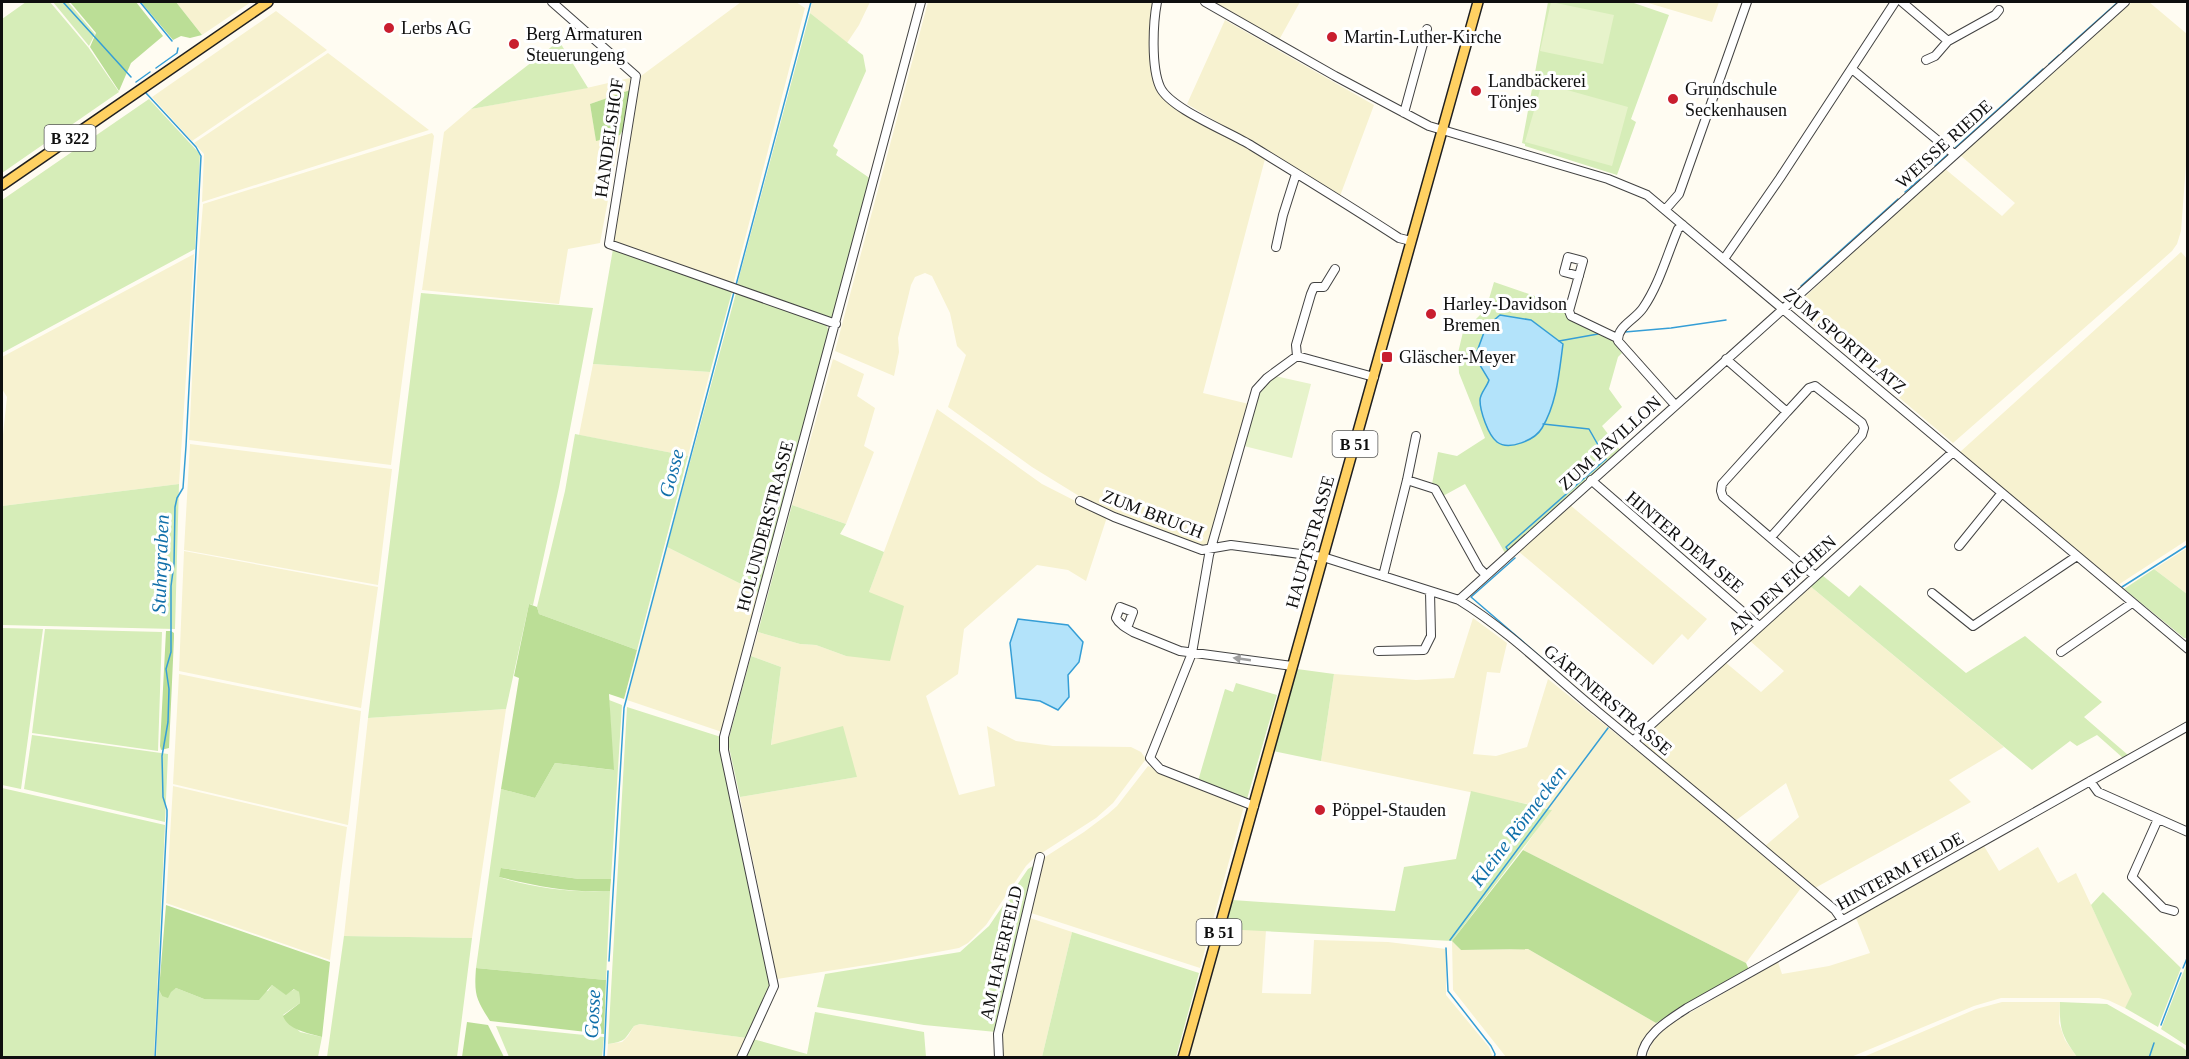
<svg xmlns="http://www.w3.org/2000/svg" width="2189" height="1059" font-family="'Times New Roman',serif">
	<rect width="100%" height="100%" fill="#fffcf2"/>
	<path fill="#f7f2d0" d="M176,2H251L202,35Z
		M741,2H796L805,8L733,285L615,243L612,238L641,76Z
		M812,2H870L859,25L847,43L810,13Z
		M928,2H1154L1150,25L1154,76L1158,90L1191,116L1265,159L1203,393L1249,404L1207,547L1092,504L1032,467L948,407L966,355L957,346L950,313L932,276L925,273L915,277L911,285L898,338L899,352L894,376L835,351Z
		M1214,2H1300L1279,40Z
		M1645,2H1719L1712,22Z
		M2132,2H2149L2187,34V152L2181,231L2177,244L2172,251L2154,267L1953,443L1793,308L1944,168L2002,216L2015,203L1960,155Z
		M276,11L327,50L192,141L152,97Z
		M1225,20L1374,105L1340,196L1187,104Z
		M328,53L429,130L202,202L204,154L194,143Z
		M634,77L630,90L590,104L596,140L620,135L600,243L568,249L559,304L422,290L444,132L471,109L591,87Z
		M432,133L434,136L391,465L189,440L197,277L203,204Z
		M2181,252L2188,260L2187,540L2118,585L1960,452Z
		M194,254L179,484L2,506V444L7,397L2,389V357Z
		M833,359L864,374L857,396L875,408L864,446L874,452L846,524L792,505Z
		M593,364L710,372L688,456L579,435Z
		M937,409L1042,484L1107,517L1086,581L1068,570L1037,565L964,629L958,674L926,696L959,795L995,786L987,726L1016,741L1053,746L1131,747L1141,752L1146,759L1113,803L1096,818L1034,858L1026,866L986,925L968,943L959,948L885,962L777,979L740,797L857,777L771,746L781,667L751,656L758,632L800,644L816,645L846,656H852L869,592Z
		M190,444L392,469L378,585L184,550Z
		M1570,505L1707,619L1688,640L1682,634L1653,665L1518,551Z
		M667,547L759,593L722,732L627,700Z
		M2187,548V594L2154,569Z
		M184,551L378,587L361,708L179,671Z
		M1810,586L2004,747L1949,780L1971,802L1815,888L1765,846L1799,817L1786,783L1735,821L1643,744L1647,734L1712,672L1714,673L1725,662L1761,692L1784,671L1749,640Z
		M1473,618L1507,643L1500,673L1487,672L1473,754L1496,756L1527,747L1548,679L1677,783L1801,888L1746,963L1523,850L1551,809L1321,761L1334,674L1416,680L1454,678Z
		M179,674L361,711L348,825L173,784Z
		M506,709L472,938L344,936L368,718Z
		M1148,766L1244,806L1200,968L1028,912L1042,859L1084,832L1108,814L1117,806Z
		M173,786L347,827L330,960L166,903Z
		M1984,846L1999,871L2038,847L2058,883L2076,873L2133,994L2125,1008L2108,1000L2099,998H2001L1974,1006L1851,1057L1646,1058L1654,1039L1672,1023L1778,962L1782,974L1829,966L1870,953L1856,918Z
		M1027,917L1072,932L1042,1057H997L996,1032Z
		M1223,929L1266,930L1262,993L1311,994L1314,940L1388,942L1446,949V995L1489,1047L1493,1058H1186Z
		M1452,941L1461,950L1528,949L1656,1023L1644,1039L1637,1057H1506L1453,990Z
		M2002,1002H2060L2059,1023L2065,1040L2077,1057L1861,1058L1976,1009Z
		M640,1024L747,1038L740,1057L607,1058L608,1044L622,1042L628,1036L634,1026Z"/>
	<path fill="#d6edb8" d="M26,2H50L88,47L119,92L2,173V19Z
		M53,2H68L95,34L89,46Z
		M1548,2H1631L1669,15L1631,119L1636,122L1617,175L1525,146V144L1522,143Z
		M810,13L863,55L866,71L833,146L838,150L836,155L871,179L832,319L737,285Z
		M559,41L588,88L471,109Z
		M149,99L200,154L195,249L2,353V200Z
		M613,249L732,292L710,372L593,364Z
		M1494,282L1567,307L1565,315L1573,321L1609,336L1622,353L1618,357L1609,389L1622,407L1602,426L1620,450L1505,553L1465,484L1443,496L1438,486L1432,484L1438,452L1457,456L1485,438L1459,373L1458,353L1463,332L1486,309Z
		M421,293L593,308L559,487L533,605L529,604L506,709L368,718Z
		M736,293L826,325L830,333L759,593L667,547Z
		M575,434L688,456L637,650L539,614L537,607L565,491Z
		M179,484L175,629L2,625V506Z
		M792,505L846,524L840,534L884,552L869,592L904,606L890,661L846,656L816,645L800,644L758,632Z
		M2154,569L2187,594V638H2184L2124,589Z
		M1822,575L1849,597L1860,585L1966,673L2025,636L2102,702L2084,717L2128,755L2123,758L2097,735L2077,746L2070,741L2032,770L1810,586Z
		M2,628L43,629L21,789L2,785Z
		M45,629L162,632L158,751L32,733Z
		M751,656L781,667L771,745L843,726L857,777L740,797L729,747V738Z
		M1297,669L1334,674L1321,761L1273,751Z
		M1236,683L1277,695L1247,799L1198,781L1225,689L1233,692Z
		M609,700L622,705L611,879H579L502,868L499,877C534,888 573,893 610,891L606,980L476,968L501,789L535,798L555,763L613,770Z
		M627,707L721,737L771,986L747,1038L640,1024L634,1026C624,1040 626,1041 608,1044Z
		M32,735L168,754L165,822L24,789Z
		M2,788L165,825L154,1057H2Z
		M1471,791L1552,810L1452,941L1223,929L1232,900L1395,911L1404,867L1456,859Z
		M1035,865L996,1032L924,1025L817,1007L825,974L960,952L989,926L1028,869Z
		M2103,892L2181,968L2158,1027L2125,1008L2132,994L2091,905Z
		M1072,932L1199,973L1176,1057H1042Z
		M344,936L472,938L457,1057H327Z
		M2187,963L2188,1046H2187L2161,1029Z
		M272,985L286,994L295,989L299,992L300,1003L283,1015L300,1032L322,1037L318,1057L156,1058L159,990L162,996L176,988L204,999L268,991Z
		M2060,1002L2107,1004L2182,1047L2187,1051V1057H2077C2062,1036 2059,1029 2060,1002Z
		M815,1012L924,1032L926,1057L745,1058L753,1039L807,1054Z
		M496,1026L604,1037L602,1057H509Z"/>
	<path fill="#bbde96" d="M70,2H136L163,36L131,63L119,91L90,47L96,33Z
		M141,2H176L202,35L190,38L181,36L173,40Z
		M630,90L626,124L620,135L596,141L590,104Z
		M529,604L537,607L539,614L637,650L624,699L609,694L614,770L555,763L535,798L501,789L519,678L514,676Z
		M166,631H171L174,633V638L169,748L161,750L160,746Z
		M1523,850L1746,963L1749,970L1656,1023L1528,949L1461,950L1452,941Z
		M501,868L579,879H611L610,891C572,893 536,886 499,877Z
		M166,905L330,962L322,1037C308,1033 288,1030 283,1016L300,1003L299,992L294,989L286,995L272,985L259,1000L204,999L176,988L171,992L168,998L162,996L159,990Z
		M476,968L606,980L604,1034L490,1021C476,999 474,995 476,968Z
		M467,1022L488,1025L504,1057H462Z"/>
	<path fill="#e7f3cb" d="M1551,2L1614,15L1603,64L1540,51Z
		M1542,83L1628,107L1612,166L1525,142Z
		M1275,376L1311,384L1292,458L1244,446L1259,390Z"/>
	<path fill="#b3e3fa" stroke="#359ed6" stroke-width="1.5" d="M1500,315L1531,320L1563,344C1559,373 1557,403 1542,428C1535,440 1509,451 1497,442C1488,435 1480,411 1480,400C1480,393 1487,387 1489,380L1475,357L1486,327Z
		M1018,619L1068,625L1083,642L1079,662L1068,675L1069,697L1058,710L1040,701L1016,698L1010,643Z"/>
	<g fill="none" stroke-linecap="round" stroke-linejoin="round">
		<path stroke="#359ed6" stroke-width="1.5" d="M63,2L131,77
			M140,2L172,41
			M2063,51L2118,2
			M2049,64L2059,55
			M156,68L177,53L178,48
			M136,82L150,72
			M146,93L196,147L201,156L186,446L183,488L177,498L175,507L174,564L171,586V652L166,669L169,689L168,722L162,756L163,797L167,810V816L155,1058
			M1955,148L2043,69
			M1935,166L1947,155
			M1905,192L1920,179
			M736,285L811,2
			M1801,286L1898,199
			M1787,298L1794,292
			M1625,332L1671,328L1726,320
			M1559,341L1598,334
			M1508,550L1506,547L1606,459L1589,429L1543,424
			M1515,558L1471,597L1550,665
			M2122,587L2188,545
			M1450,940L1608,728
			M1446,948L1448,991L1491,1046L1495,1054L1494,1058
			M609,961L624,708L734,292
			M2183,968L2188,956
			M2161,1025L2181,973
			M604,1058L608,971
			M2149,1058L2154,1043"/>
		<defs>
			<path id="minor" d="M552,2L636,76L609,244L836,324
				M1157,2C1153,23 1151,67 1160,87C1170,109 1230,132 1252,146C1301,176 1350,206 1399,238L1411,241
				M1205,2L1335,76L1429,126L1608,179L1647,195L2188,649
				M1902,2L1948,41L1935,56L1926,60
				M1948,41L1995,15L1999,10
				M1852,69L1954,154
				M1404,113L1427,29
				M1665,210L1679,194L1747,2
				M1276,247L1283,215L1296,174
				M1724,259L1780,178L1895,2
				M1579,276L1564,272L1568,257L1583,261L1569,311L1571,316L1617,338
				M1297,356L1296,345L1311,294L1314,287H1324L1335,269
				M1297,356L1374,377
				M1726,359L1787,412L1722,484L1721,491L1723,497L1815,576
				M1675,405L1618,341C1617,326 1635,320 1643,308C1659,285 1667,255 1678,229L1683,225
				M1407,480L1435,489L1479,568L1486,575
				M1591,480L1759,626
				M1080,501L1114,517L1202,550L1231,545L1323,557L1459,600C1509,631 1552,674 1597,711C1677,777 1756,843 1835,910L1842,920
				M1771,537L1862,435L1864,428L1862,423L1815,386L1809,388L1787,412
				M1959,546L2001,494
				M1383,576L1407,480L1416,436
				M1932,593L1973,626L2077,556
				M1459,600L2125,2
				M1127,628L1133,612L1120,607L1116,618C1119,624 1126,628 1133,632L1180,651L1292,666
				M1378,651L1424,650L1431,636L1430,592
				M2061,652L2132,603
				M1633,741L1953,452
				M2090,781L2098,792L2188,832
				M1254,806L1160,769L1150,758L1192,653L1209,555L1256,390L1267,378L1297,356
				M2158,819L2132,877L2163,908L2174,911
				M741,1058L774,986L724,750V737L921,2
				M999,1058L998,1034L1040,857
				M1641,1058C1644,1034 1669,1020 1687,1008L2188,726"/>
			<path id="major" d="M2,185L268,2
				M1183,1058L1478,2"/>
		</defs>
		<use href="#minor" stroke="#424242" stroke-width="10"/>
		<use href="#major" stroke="#202020" stroke-width="12"/>
		<use href="#minor" stroke="#fff" stroke-width="8"/>
		<use href="#major" stroke="#ffd162" stroke-width="9"/>
	</g>
	<defs><path id="oneway-solid" d="M-6-.8H1V-3.2L6.5 0L1 3.2V.8H-6Z" transform="scale(1.5)"/></defs>
	<use fill="#9f9f9f" href="#oneway-solid" transform="translate(1242 659) rotate(-172)"/>
	<g fill="#c91e2f" stroke="#fff" stroke-width="2">
		<circle cx="389" cy="28" r="6"/>
		<circle cx="1332" cy="37" r="6"/>
		<circle cx="514" cy="44" r="6"/>
		<circle cx="1476" cy="91" r="6"/>
		<circle cx="1673" cy="99" r="6"/>
		<circle cx="1431" cy="314" r="6"/>
		<rect x="1381" y="351" width="12" height="12" rx="3"/>
		<circle cx="1320" cy="810" r="6"/>
	</g>
	<g text-anchor="middle" dominant-baseline="central" stroke-width="6" stroke-linejoin="round" paint-order="stroke">
		<g fill="#fff" stroke="#575757" stroke-width="1.5">
			<rect x="44.5" y="125" width="51" height="26" rx="4.5"/>
			<rect x="1332.5" y="431" width="45" height="26" rx="4.5"/>
			<rect x="1196.5" y="919" width="45" height="26" rx="4.5"/>
		</g>
		<g font-size="16" font-weight="bold" fill="#0f0f0f">
			<text x="70" y="138">B 322</text>
			<text x="1355" y="444">B 51</text>
			<text x="1219" y="932">B 51</text>
		</g>
		<g font-size="18" fill="#0f0f0f" stroke="#fff" text-anchor="start">
			<text x="401" y="28">Lerbs AG</text>
			<text x="526" y="34">Berg Armaturen<tspan x="526" dy="21">Steuerungeng</tspan></text>
			<text x="1344" y="37">Martin-Luther-Kirche</text>
			<text x="1488" y="81">Landbäckerei<tspan x="1488" dy="21">Tönjes</tspan></text>
			<text x="1685" y="89">Grundschule<tspan x="1685" dy="21">Seckenhausen</tspan></text>
			<text x="1443" y="304">Harley-Davidson<tspan x="1443" dy="21">Bremen</tspan></text>
			<text x="1399" y="357">Gläscher-Meyer</text>
			<text x="1332" y="810">Pöppel-Stauden</text>
		</g>
		<g font-size="18" fill="#0f0f0f" stroke="#fff">
			<text transform="translate(609 138) rotate(-82)">HANDELSHOF</text>
			<text transform="translate(1944 144) rotate(-42)">WEISSE RIEDE</text>
			<text transform="translate(1845 341) rotate(40)">ZUM SPORTPLATZ</text>
			<text transform="translate(1610 443) rotate(-42)">ZUM PAVILLON</text>
			<text transform="translate(1153 514) rotate(21)">ZUM BRUCH</text>
			<text transform="translate(765 526) rotate(-75)">HOLUNDERSTRASSE</text>
			<text transform="translate(1310 542) rotate(-74)">HAUPTSTRASSE</text>
			<text transform="translate(1685 542) rotate(40)">HINTER DEM SEE</text>
			<text transform="translate(1782 585) rotate(-42)">AN DEN EICHEN</text>
			<text transform="translate(1608 700) rotate(40)">GÄRTNERSTRASSE</text>
			<text transform="translate(1900 871) rotate(-29)">HINTERM FELDE</text>
			<text transform="translate(1001 953) rotate(-77)">AM HAFERFELD</text>
		</g>
		<g font-size="20" font-style="italic" fill="#106faa" stroke="#fff">
			<text transform="translate(671 473) rotate(-75)">Gosse</text>
			<text transform="translate(160 564) rotate(-88)">Stuhrgraben</text>
			<text transform="translate(1518 826) rotate(-53)">Kleine Rönnecken</text>
			<text transform="translate(592 1014) rotate(-87)">Gosse</text>
		</g>
	</g>
	<rect width="2189" height="1059" fill="none" stroke="#0f0f0f" stroke-width="6"/>
</svg>
